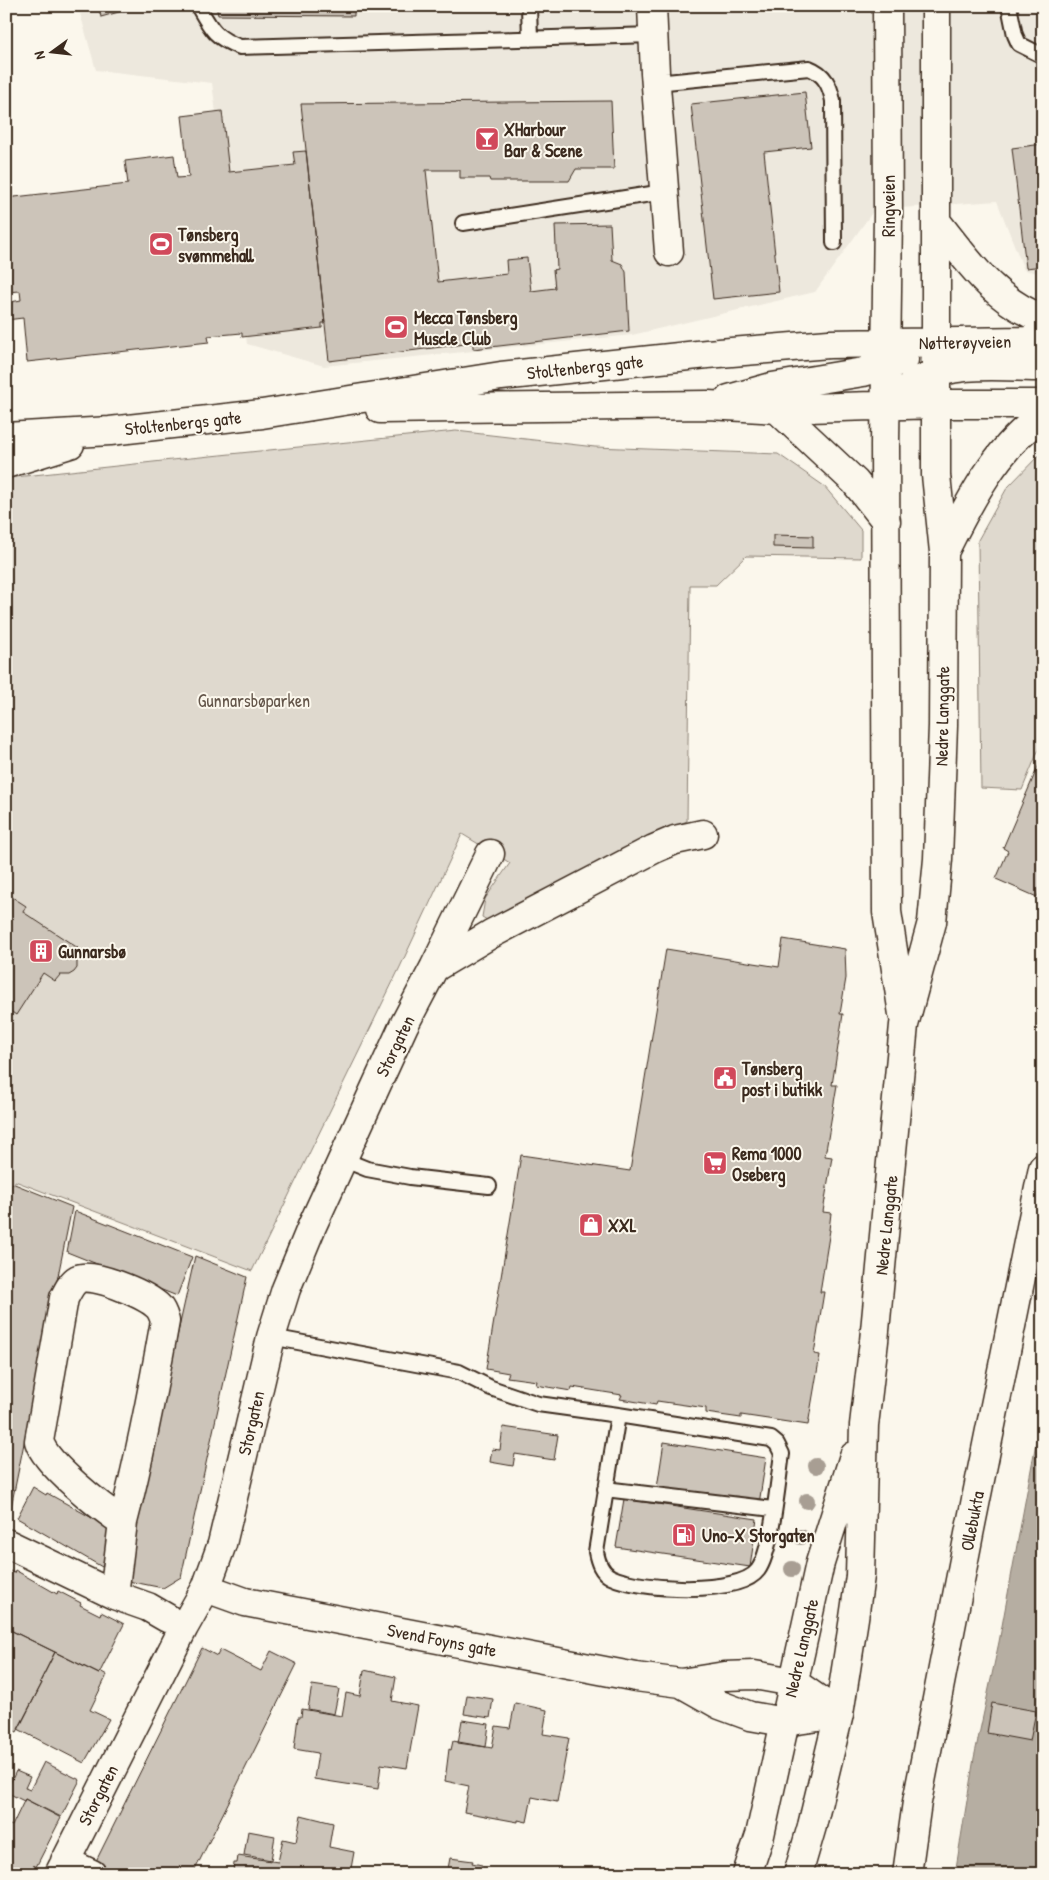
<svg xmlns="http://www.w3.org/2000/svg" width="1049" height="1880" font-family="'Patrick Hand',sans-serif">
	<rect width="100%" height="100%" fill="#fbf7ec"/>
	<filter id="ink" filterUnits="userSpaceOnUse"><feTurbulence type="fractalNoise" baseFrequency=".02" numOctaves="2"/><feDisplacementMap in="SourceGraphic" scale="10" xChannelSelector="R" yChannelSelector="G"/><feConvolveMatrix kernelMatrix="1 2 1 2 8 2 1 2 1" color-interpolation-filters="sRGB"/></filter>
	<g filter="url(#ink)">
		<path fill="#ede8dd" d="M78,6H1043V274L1024,270L997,201L874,210L815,292L632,335L324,366L247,344L212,83L96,70Z"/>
		<path fill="#dfd9ce" stroke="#8d8276" d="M456,431L595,447L778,454L824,486L861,530V558L746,556L716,585H690L687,821L657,833L487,920L482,917L485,899L510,863L462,834L400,967L252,1271L15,1181L6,1224V478L181,459Z
			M1043,451V739L1022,790L981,788L978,540L1007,488Z"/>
		<path fill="#b6aea2" stroke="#85796d" d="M1043,1405V1874H955L974,1758L999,1642Z"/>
		<path fill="#ccc4b9" stroke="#3b2a1e" d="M98,6H140L101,17Z
			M216,6H354V16L218,15Z
			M805,92L811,147L764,152L779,292L713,299L691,104Z
			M611,101L614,169H576L569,181H490L489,178H460V170H426L438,282L507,274L506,260L527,258L531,291L555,288L553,270L557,269L555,225L610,224L612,260L622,264L626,272L629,331L473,349V343L329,361L301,104Z
			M222,111L229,172L295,165L293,152L306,151L325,323H322V328L242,337V333L208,336L209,342L27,362L23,318L6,320V303L21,300L20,291L6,292V198L128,184L125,161L174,155L177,178L189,177L182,116Z
			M1043,144V266L1026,268L1012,148Z
			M773,535L813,536V548L773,547Z
			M1043,755V883L1037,897L996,879L1008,851L1003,848Z
			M6,893L26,906L23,912L78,948L73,954L77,962V968L74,972L69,975H60L55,981L43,973L16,1015L6,1008Z
			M783,939L845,949L846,978L840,1014H843L832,1085H837L825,1156L832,1157L823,1212L831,1213L829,1230H830L820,1292H824L814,1354L820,1355L808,1425L741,1415V1418L706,1413V1408L657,1401L656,1405L620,1399L622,1395L572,1387L571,1391L536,1385L537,1381L507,1377L509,1373L486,1369L521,1155L630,1171L666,949L779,967Z
			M12,1183L72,1207L9,1517L6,1516V1215Z
			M75,1211L192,1257L177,1296L67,1252Z
			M195,1256L247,1277L181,1577L163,1588L123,1580Z
			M503,1427L558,1435L554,1460L515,1454L513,1466L490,1462L492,1449L500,1450Z
			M664,1442L766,1458L759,1504L657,1488Z
			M33,1487L46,1495L47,1493L112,1529L109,1571L17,1518Z
			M624,1499L757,1519L750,1567L616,1547Z
			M6,1569L14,1573L15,1570L57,1594L58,1591L81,1603L80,1605L100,1615L101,1612L124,1624L99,1674L6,1628Z
			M6,1628L55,1652L40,1682L42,1683L17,1732L6,1727Z
			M202,1648L217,1656L220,1650L261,1671L271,1651L297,1664L193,1874H117L95,1863Z
			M55,1652L99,1674L100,1671L107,1675L90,1710L109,1719L84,1763L18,1729L42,1683L40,1682Z
			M364,1670L396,1677L392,1701L418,1706L407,1768L381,1764L378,1789L314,1779L318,1753L294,1749L298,1717H301L302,1709L342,1716L346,1693L360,1696Z
			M312,1685L339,1689L334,1714L308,1709Z
			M467,1695L493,1699L490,1718L464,1714Z
			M515,1703L547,1710L543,1734L569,1738L557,1802L532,1797L527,1822L518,1820V1822L464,1812L469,1786L445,1781L449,1749L451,1750L453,1741L492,1748L496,1726L510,1728Z
			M992,1703L1036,1711L1030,1741L987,1733Z
			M462,1720L489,1724L486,1747L458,1743Z
			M44,1762L80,1780L61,1817L25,1799L24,1801L6,1792L16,1771L30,1777L25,1788L30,1790Z
			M25,1799L61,1818L36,1867L34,1865L32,1870L20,1874L13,1872L9,1874L6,1872V1823L12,1826Z
			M301,1815L333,1823L329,1847L354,1852L350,1874H233L234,1863H237L238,1856L278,1862L283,1839L296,1842Z
			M248,1831L275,1836L271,1860L244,1855Z
			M450,1858L473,1861L472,1863L482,1865L480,1874H447Z"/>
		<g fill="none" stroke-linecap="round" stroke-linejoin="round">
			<defs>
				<path id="lane" d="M198,6C211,29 215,38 240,47L653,35
					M529,6L530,39
					M1009,6L1015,35L1019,44L1043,56
					M656,83L809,68C825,74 830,86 833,101L834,243
					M463,223L664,192
					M342,1159L367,1169L410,1177L489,1186
					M271,1337L459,1372L491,1388L538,1404L618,1415L596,1552C598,1562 601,1572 611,1577C638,1590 739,1596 758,1570C772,1551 778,1480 782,1454L777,1444L771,1439L618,1415
					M605,1489L773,1509"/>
				<path id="street" d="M434,968L491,934L654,849L675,840L703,834
					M6,1543L114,1595L148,1607L167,1618
					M206,1588L245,1602L636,1677L681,1683L725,1676L754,1675L793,1682L839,1714
					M114,1595L123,1522C102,1508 45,1464 39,1441L64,1298C68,1291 71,1283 78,1279C93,1272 143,1294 155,1304C161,1308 163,1314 165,1321C153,1389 140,1456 123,1522
					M681,1683L720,1705L750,1716L784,1722L839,1714
					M65,1861L92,1874
					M59,1874L184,1627L206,1588L222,1544L271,1337L286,1289L312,1226L404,1025L434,968L490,854
					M907,1874L917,1802L969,1534L1043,1168"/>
				<path id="secondary" d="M652,6L655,73L669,252"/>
				<path id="primary" d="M887,6L888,214L885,445L887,912L903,1014
					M936,221C967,260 994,301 1043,319
					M729,399L772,387L863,372L904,360
					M886,406C897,396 907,387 920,380C956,360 1003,367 1043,367
					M380,409L708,405L777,409L936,404H1043
					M777,409L855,482L886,521
					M6,437L110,431L262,414L501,376L707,354L829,344L1026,341L1043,339
					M6,464L70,444
					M944,552C967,506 997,445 1043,416
					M747,1874L760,1835L820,1563L854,1456
					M798,1874L812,1826L839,1714L854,1618L860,1576L864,1425L874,1341L904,1025L932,922L938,859L943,726L944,552L936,475V6"/>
			</defs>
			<use href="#lane" stroke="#3b2a1e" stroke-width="18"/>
			<use href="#street" stroke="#3b2a1e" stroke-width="31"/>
			<use href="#secondary" stroke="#3b2a1e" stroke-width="31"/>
			<use href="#primary" stroke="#3b2a1e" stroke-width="31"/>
			<use href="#lane" stroke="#fbf7ec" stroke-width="14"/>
			<use href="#street" stroke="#fbf7ec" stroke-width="28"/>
			<use href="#secondary" stroke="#fbf7ec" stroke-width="28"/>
			<use href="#primary" stroke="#fbf7ec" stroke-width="28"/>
		</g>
		<g fill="#a89e93">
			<circle cx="816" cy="1466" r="8"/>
			<circle cx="807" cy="1501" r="8"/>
			<circle cx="801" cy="1537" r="8"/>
			<circle cx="792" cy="1569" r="8"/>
		</g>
	</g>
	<defs>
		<symbol id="bar-square" viewBox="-11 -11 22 22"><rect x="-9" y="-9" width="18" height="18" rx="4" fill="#d1495b" stroke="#fbf7ec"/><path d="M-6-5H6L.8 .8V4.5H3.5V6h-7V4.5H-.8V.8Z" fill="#fff"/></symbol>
		<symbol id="stadium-square" viewBox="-11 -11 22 22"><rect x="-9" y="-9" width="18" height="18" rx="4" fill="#d1495b" stroke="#fbf7ec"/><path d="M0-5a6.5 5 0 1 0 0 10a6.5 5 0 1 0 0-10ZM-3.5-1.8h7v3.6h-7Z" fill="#fff"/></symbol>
		<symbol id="building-square" viewBox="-11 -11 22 22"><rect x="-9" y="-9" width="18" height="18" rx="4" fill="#d1495b" stroke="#fbf7ec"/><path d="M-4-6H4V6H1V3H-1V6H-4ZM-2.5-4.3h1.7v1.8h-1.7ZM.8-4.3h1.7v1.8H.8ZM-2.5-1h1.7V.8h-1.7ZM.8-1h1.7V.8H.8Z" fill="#fff"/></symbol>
		<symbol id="civic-square" viewBox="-11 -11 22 22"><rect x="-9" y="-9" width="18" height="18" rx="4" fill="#d1495b" stroke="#fbf7ec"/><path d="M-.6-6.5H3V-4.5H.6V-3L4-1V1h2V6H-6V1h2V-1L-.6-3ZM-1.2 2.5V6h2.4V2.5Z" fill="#fff"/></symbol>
		<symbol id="supermarket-square" viewBox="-11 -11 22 22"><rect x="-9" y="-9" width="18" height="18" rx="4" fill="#d1495b" stroke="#fbf7ec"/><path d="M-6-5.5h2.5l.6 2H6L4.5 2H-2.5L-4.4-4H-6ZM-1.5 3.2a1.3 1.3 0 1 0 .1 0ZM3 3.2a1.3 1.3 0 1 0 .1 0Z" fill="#fff"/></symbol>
		<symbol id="shop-square" viewBox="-11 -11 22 22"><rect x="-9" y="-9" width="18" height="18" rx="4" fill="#d1495b" stroke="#fbf7ec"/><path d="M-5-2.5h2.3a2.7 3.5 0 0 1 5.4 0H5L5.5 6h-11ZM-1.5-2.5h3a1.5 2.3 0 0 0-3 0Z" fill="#fff"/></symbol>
		<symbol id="fuel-square" viewBox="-11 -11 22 22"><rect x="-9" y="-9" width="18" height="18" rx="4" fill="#d1495b" stroke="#fbf7ec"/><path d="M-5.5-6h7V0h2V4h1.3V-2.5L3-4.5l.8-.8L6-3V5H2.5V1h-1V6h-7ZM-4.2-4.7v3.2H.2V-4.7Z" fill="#fff"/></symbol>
	</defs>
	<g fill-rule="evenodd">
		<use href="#bar-square" x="473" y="125" width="28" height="28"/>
		<use href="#stadium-square" x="147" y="230" width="28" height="28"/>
		<use href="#stadium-square" x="382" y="313" width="28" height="28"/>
		<use href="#building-square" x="27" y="937" width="28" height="28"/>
		<use href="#civic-square" x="711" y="1064" width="28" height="28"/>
		<use href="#supermarket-square" x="701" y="1149" width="28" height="28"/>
		<use href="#shop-square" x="577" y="1211" width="28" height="28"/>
		<use href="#fuel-square" x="670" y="1521" width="28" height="28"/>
	</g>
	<g text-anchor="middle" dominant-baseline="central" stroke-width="4" stroke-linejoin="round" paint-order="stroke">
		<g font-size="18" font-weight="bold" fill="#3b2a1e" stroke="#fbf7ec" text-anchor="start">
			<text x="504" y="129">XHarbour<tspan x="504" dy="21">Bar &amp; Scene</tspan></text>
			<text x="178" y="234">Tønsberg<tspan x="178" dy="21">svømmehall</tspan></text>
			<text x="414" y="317">Mecca Tønsberg<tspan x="414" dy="21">Muscle Club</tspan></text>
			<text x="58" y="951">Gunnarsbø</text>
			<text x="742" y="1068">Tønsberg<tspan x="742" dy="21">post i butikk</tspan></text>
			<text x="732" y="1153">Rema 1000<tspan x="732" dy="21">Oseberg</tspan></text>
			<text x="608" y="1225">XXL</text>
			<text x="702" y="1535">Uno-X Storgaten</text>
		</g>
		<g font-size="18" fill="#3b2a1e" stroke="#fbf7ec">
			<text transform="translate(888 206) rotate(-90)">Ringveien</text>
			<text transform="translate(965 342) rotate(-1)">Nøtterøyveien</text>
			<text transform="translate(585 367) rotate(-6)">Stoltenbergs gate</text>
			<text transform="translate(183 423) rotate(-6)">Stoltenbergs gate</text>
			<text transform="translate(942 716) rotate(-89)">Nedre Langgate</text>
			<text transform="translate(395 1046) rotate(-64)">Storgaten</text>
			<text transform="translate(886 1225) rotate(-84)">Nedre Langgate</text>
			<text transform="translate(251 1423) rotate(-77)">Storgaten</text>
			<text transform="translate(972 1521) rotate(-79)">Ollebukta</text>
			<text transform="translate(442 1640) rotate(11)">Svend Foyns gate</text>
			<text transform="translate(801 1648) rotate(-77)">Nedre Langgate</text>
			<text transform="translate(98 1795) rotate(-63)">Storgaten</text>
		</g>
		<g font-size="18" fill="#64564a" stroke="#fbf7ec">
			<text x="254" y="700">Gunnarsbøparken</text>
		</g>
	</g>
	<rect width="1049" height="1880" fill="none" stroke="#fbf7ec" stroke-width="25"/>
	<rect x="12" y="12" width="1024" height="1855" fill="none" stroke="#3b2a1e" stroke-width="2" filter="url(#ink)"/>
	<g transform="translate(52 52) rotate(255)" stroke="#fbf7ec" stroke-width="4" paint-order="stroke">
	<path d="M0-4L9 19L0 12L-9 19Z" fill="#3b2a1e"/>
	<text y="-8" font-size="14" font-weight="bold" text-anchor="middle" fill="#3b2a1e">N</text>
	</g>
</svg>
